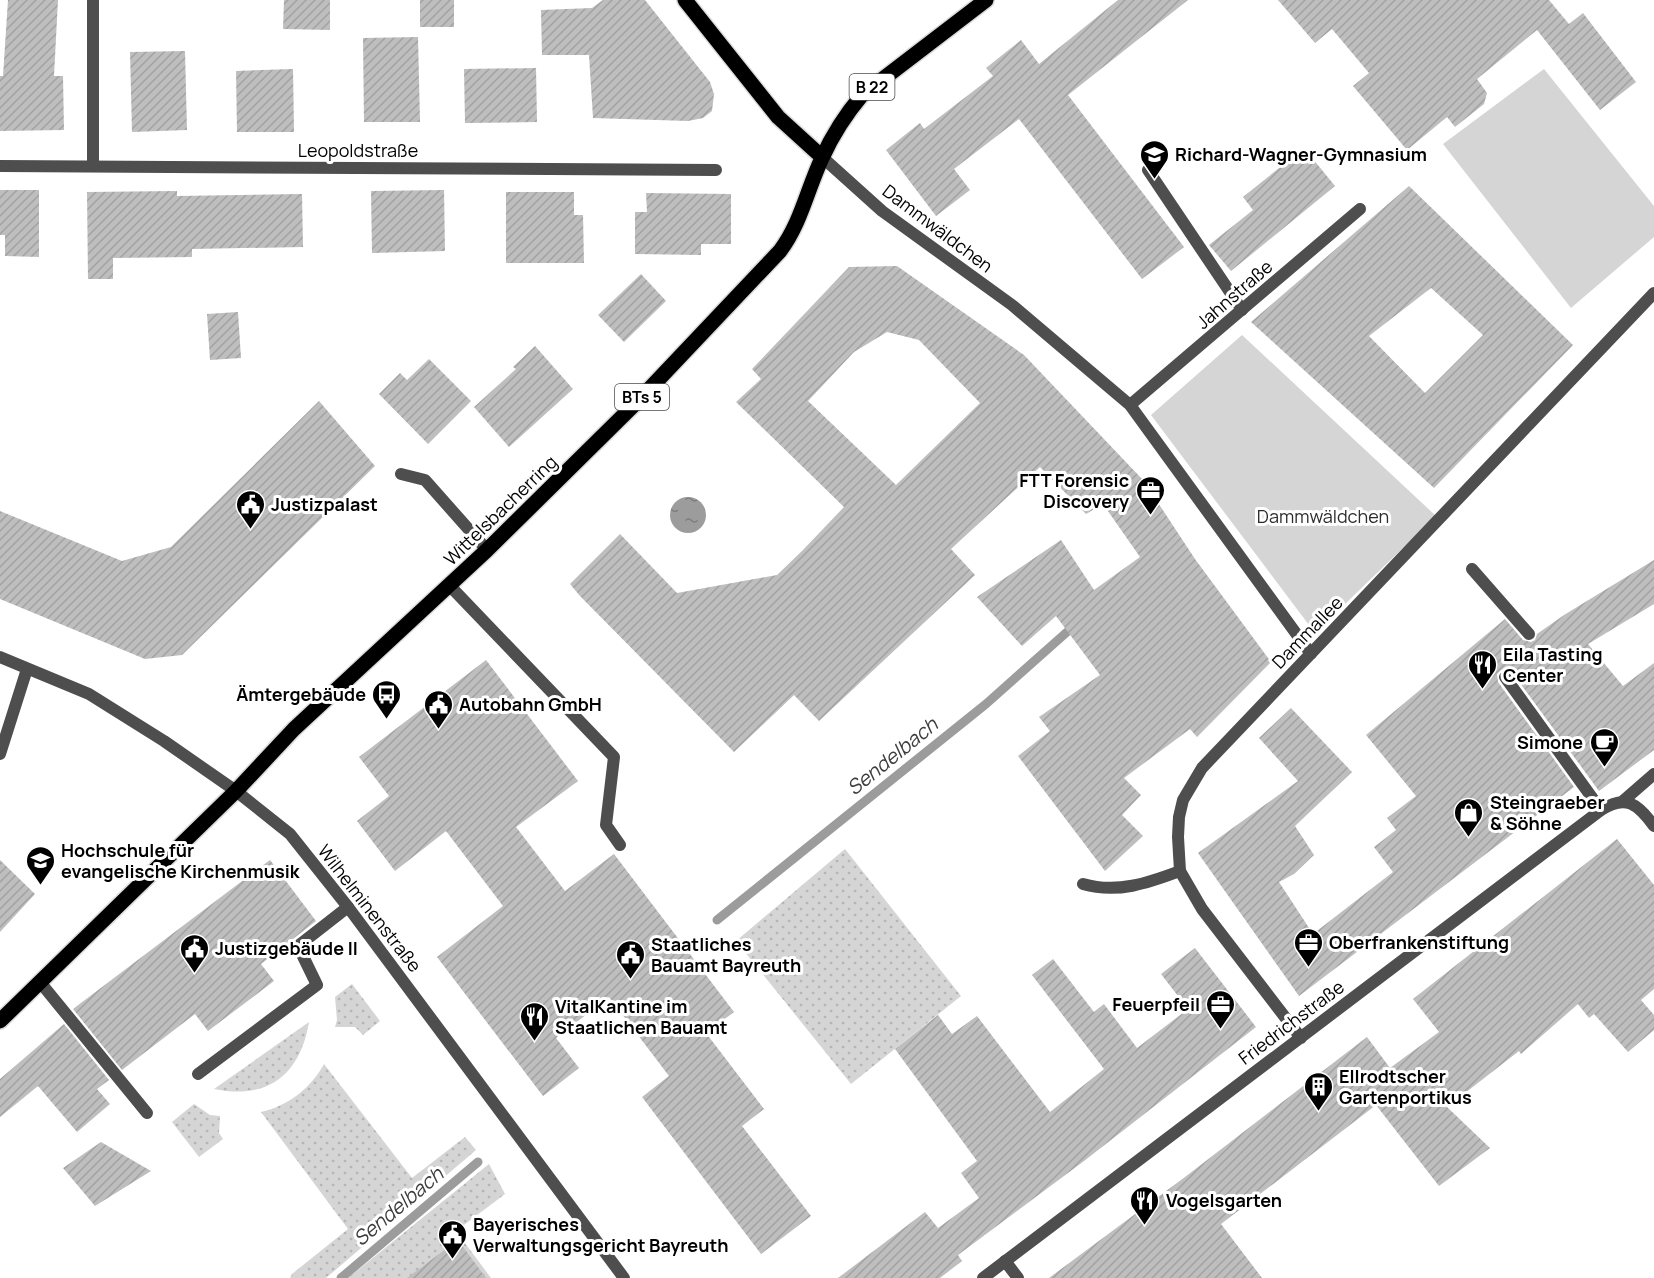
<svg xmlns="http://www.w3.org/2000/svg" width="1654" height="1278" font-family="Manrope,sans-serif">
	<defs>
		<pattern id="grass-dots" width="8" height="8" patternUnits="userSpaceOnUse" patternTransform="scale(1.5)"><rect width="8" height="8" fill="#d5d5d5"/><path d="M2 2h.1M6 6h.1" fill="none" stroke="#b5b5b5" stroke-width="1.8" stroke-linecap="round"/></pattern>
		<pattern id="water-ripples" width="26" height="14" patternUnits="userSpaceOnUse" patternTransform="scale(1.5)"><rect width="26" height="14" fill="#9c9c9c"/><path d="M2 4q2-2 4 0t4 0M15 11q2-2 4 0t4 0" fill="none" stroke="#7d7d7d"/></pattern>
		<pattern id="building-hatch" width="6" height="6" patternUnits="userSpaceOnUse" patternTransform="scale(1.5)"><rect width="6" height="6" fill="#bebebe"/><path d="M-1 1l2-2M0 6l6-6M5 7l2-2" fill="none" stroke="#a2a2a2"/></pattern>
	</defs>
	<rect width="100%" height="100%" fill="#fff"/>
	<path fill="url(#grass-dots)" d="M845,849L961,996L851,1084L736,941Z
		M352,984L380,1021L363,1035L355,1027H335L337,1020L335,997Z
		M309,1022C300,1075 268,1100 214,1089Z
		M324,1064L412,1178L465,1137L476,1150L326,1278H290L292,1274L348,1229L261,1112C288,1106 311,1088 324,1064Z
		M194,1104L210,1115L220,1116L219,1133L223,1139L199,1157L172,1122Z
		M489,1164L505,1194L456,1231L491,1278H348Z"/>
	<path fill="#d5d5d5" d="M1544,69L1654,206V237L1571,308L1443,144Z
		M1242,335L1436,516L1315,633L1151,415Z"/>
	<path fill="url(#water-ripples)" d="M670 515a18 18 0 1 1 36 0a18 18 0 1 1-36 0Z"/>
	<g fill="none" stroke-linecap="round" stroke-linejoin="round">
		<path stroke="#9c9c9c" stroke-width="9" d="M717,920L986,704L1076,624
			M341,1278L478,1162"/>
	</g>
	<path fill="url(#building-hatch)" fill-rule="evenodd" d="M8,0H58L54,76H63L64,130L0,131V76H3Z
		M284,0H330V30L283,29Z
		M420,0H454V27H420Z
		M603,0H645L710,82L714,94L712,111L703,118L688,121L593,118L589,55H542L541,10L592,8Z
		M1118,0H1188L1068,95L1184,247L1142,279L1019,119L954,169L970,190L936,216L886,150L920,123L924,129L993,76L986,68L1021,40L1039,64Z
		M1278,0H1549L1569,24L1583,13L1636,82L1600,110L1537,30L1477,79L1487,93L1484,104L1455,127L1447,117L1407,150L1353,86L1369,73L1332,29L1315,43Z
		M418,37L420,122H364L363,38Z
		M185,51L187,130L132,132L130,52Z
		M536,68L537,122L465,123L464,69Z
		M293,69L294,132H237L236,71Z
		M1304,148L1335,186L1231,271L1209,245L1253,210L1243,197Z
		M1409,186L1573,345L1434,488L1251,322ZM1431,288L1483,335L1425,393L1369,336Z
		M0,190H39V257L5,256V235H0Z
		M444,190L445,251L372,253L371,191Z
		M177,191V196L302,194L303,247L192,249V257L113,258V279H88L87,192Z
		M506,192H574V215H583L584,263H506Z
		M646,193L731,194V244H701V255L635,254V212H647Z
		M897,266L1024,355L1143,480L1195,559L1271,662L1197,737L1190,729L1124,778L1141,795L1122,815L1143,836L1105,871L1018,756L1050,731L1039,717L1100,675L1056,616L1022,646L977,597L1061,540L1094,590L1140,557L1103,504L1086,514L1040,467L951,549L975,575L819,721L794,695L734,752L580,596L570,584L620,534L677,593L777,575L802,551L844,507L736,402L761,379L752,369L849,267ZM887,332L919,340L980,403L896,485L808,401L854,352Z
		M641,274L666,301L624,342L598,315Z
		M238,312L241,358L210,360L207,314Z
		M535,346L573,389L509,447L474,407L516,369L513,367Z
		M429,359L471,401L428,444L379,394L400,373L407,380Z
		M319,401L375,466L182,655L145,659L0,599V511L122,561L171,547Z
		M1654,560V604L1588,644L1623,686L1654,663V750L1599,791L1512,672L1508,669L1501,670L1497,674L1498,682L1574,787L1299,996L1198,853L1298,781L1259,738L1291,708L1352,772L1295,826L1314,855L1294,874L1279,882L1313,934L1393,872L1374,847L1396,830L1387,818L1416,796L1366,735L1505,619L1523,640L1531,642L1535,640L1537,634L1564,615Z
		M486,660L578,781L516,827L565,891L614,854L734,1012L706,1033L764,1109L742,1126L811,1216L761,1254L642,1097L669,1076L609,997L556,1038L579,1068L543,1096L437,957L503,906L446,831L395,871L357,821L389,796L359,757Z
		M1617,839L1654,885V989L1641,1000L1654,1015V1030L1628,1052L1594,1014L1589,1018L1578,1004L1521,1054L1519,1051L1447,1107L1490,1148L1439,1186L1376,1105L1221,1224L1262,1278H1049L1185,1177L1367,1037L1390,1068L1439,1032L1413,999Z
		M0,860L35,894L0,932Z
		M270,860L316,921L261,964L274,981L208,1031L195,1014L122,1070L73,1009Z
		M1195,948L1256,1027L1084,1161L958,1255L962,1261L940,1278H838L925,1212L938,1228L979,1198L961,1173L977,1161L895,1049L938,1015L952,1034L977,1016L1050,1112L1104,1069L1032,975L1053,959L1094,1012L1104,1004L1137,1048L1188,1009L1161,974Z
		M64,1024L109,1080L97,1089L110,1104L77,1132L38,1086L0,1117V1079Z
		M101,1142L151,1171L95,1206L63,1168Z
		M458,1240L486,1278H407Z"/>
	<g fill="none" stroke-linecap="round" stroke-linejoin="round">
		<defs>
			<path id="primary" d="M685,0L778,117L822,157
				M0,1021L236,791L294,729L487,550L638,401L780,251C801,223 807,190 822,158C832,136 846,114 862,95L986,0"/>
		</defs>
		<use href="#primary" stroke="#dbdbdb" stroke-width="18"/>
		<path stroke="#4e4e4e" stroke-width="12" d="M93,166V0
			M1148,170L1242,310
			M401,474L425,480L487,550
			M450,586L614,757L606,825L620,845
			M0,754L27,669
			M1083,884C1117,894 1148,883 1180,871
			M40,982L147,1113
			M198,1074L317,985L298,946L348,907"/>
		<path stroke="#4e4e4e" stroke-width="12" d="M1472,569L1529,634
			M1505,677L1601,810
			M1623,801L1654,774
			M1005,1261L1018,1278"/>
		<path stroke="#4e4e4e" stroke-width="12" d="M822,157L882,211L1012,305L1130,405L1311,654
			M0,166L716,170
			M1130,405L1360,209
			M236,791L290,834L348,907L624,1278
			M1301,1038L1202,909L1180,871L1178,837L1179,817L1183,800L1202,768L1654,293
			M983,1278L1601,810C1626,794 1638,804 1654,826"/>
		<path stroke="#4e4e4e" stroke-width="12" d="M0,657L89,694L164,741L236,791"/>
		<use href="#primary" stroke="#000" stroke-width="15"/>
	</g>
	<defs>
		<symbol id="school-pin" viewBox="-11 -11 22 30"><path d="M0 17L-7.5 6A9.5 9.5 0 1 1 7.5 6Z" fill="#000" stroke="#fff"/><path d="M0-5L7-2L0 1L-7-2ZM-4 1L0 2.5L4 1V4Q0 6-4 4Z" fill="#fff"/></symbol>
		<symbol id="office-pin" viewBox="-11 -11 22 30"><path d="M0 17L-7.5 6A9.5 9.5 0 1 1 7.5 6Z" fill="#000" stroke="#fff"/><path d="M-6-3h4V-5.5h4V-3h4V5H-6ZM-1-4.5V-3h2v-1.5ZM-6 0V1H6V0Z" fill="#fff"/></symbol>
		<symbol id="civic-pin" viewBox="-11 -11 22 30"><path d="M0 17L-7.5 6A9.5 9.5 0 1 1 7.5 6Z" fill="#000" stroke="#fff"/><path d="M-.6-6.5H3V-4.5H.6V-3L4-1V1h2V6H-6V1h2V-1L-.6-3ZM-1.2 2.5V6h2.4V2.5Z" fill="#fff"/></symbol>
		<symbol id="restaurant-pin" viewBox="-11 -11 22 30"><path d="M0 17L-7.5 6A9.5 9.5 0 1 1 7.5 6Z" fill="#000" stroke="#fff"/><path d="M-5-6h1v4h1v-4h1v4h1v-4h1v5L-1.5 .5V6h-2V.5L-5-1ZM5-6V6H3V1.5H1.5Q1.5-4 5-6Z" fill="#fff"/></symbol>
		<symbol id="bus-pin" viewBox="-11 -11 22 30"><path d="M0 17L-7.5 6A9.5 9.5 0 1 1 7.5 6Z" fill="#000" stroke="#fff"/><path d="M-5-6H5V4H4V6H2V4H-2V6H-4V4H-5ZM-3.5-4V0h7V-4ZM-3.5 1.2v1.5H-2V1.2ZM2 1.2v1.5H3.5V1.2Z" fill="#fff"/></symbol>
		<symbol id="cafe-pin" viewBox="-11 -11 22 30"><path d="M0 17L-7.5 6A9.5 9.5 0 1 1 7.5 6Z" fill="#000" stroke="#fff"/><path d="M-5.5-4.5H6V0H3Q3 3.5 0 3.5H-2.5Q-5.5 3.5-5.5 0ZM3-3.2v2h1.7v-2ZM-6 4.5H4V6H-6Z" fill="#fff"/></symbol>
		<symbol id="shop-pin" viewBox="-11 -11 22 30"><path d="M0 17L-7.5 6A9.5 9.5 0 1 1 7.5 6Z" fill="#000" stroke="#fff"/><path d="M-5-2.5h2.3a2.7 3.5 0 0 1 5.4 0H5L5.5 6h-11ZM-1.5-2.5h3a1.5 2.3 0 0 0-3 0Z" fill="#fff"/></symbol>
		<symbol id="university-pin" viewBox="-11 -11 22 30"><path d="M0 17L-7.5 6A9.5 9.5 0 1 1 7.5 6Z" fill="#000" stroke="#fff"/><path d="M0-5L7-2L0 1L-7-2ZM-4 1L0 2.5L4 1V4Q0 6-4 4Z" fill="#fff"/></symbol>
		<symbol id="building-pin" viewBox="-11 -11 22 30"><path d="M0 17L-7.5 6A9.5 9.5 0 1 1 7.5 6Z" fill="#000" stroke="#fff"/><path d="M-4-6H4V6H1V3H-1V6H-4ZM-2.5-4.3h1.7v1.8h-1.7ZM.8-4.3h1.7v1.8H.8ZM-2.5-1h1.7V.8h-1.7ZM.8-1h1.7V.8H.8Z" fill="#fff"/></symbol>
	</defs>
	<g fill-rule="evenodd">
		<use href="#school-pin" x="1138" y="138" width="33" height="45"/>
		<use href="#office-pin" x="1134" y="474" width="33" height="45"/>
		<use href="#civic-pin" x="234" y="488" width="33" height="45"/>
		<use href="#restaurant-pin" x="1466" y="648" width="33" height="45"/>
		<use href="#bus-pin" x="370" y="678" width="33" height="45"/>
		<use href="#civic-pin" x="422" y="688" width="33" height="45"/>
		<use href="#cafe-pin" x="1588" y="726" width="33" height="45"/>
		<use href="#shop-pin" x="1452" y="796" width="33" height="45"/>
		<use href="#university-pin" x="24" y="844" width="33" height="45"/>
		<use href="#office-pin" x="1292" y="926" width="33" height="45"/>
		<use href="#civic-pin" x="178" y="932" width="33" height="45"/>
		<use href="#civic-pin" x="614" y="938" width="33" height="45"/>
		<use href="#office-pin" x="1204" y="988" width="33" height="45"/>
		<use href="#restaurant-pin" x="518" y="1000" width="33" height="45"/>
		<use href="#building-pin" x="1302" y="1070" width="33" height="45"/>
		<use href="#restaurant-pin" x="1128" y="1184" width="33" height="45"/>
		<use href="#civic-pin" x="436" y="1218" width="33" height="45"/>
	</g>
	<g text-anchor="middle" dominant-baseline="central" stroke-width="6" stroke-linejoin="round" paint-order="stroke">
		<g fill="#fff" stroke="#4c4c4c" stroke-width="1.5">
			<rect x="849.5" y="74" width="45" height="26" rx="4.5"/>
			<rect x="615" y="384" width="54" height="26" rx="4.5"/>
		</g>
		<g font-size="16" font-weight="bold" fill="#000">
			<text x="872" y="87">B 22</text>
			<text x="642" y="397">BTs 5</text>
		</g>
		<g font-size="18" fill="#000" stroke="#fff">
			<text x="358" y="150">Leopoldstraße</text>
			<text transform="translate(938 228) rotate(37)">Dammwäldchen</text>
			<text transform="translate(1234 294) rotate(-41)">Jahnstraße</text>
			<text transform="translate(500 510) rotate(-44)">Wittelsbacherring</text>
			<text transform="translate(1307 632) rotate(-46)">Dammallee</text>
			<text transform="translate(370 908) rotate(52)">Wilhelminenstraße</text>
			<text transform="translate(1291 1022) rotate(-37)">Friedrichstraße</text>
		</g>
		<g font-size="18" font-weight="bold" fill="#000" stroke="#fff" text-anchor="start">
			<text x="1175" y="154">Richard-Wagner-Gymnasium</text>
			<text x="1129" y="480" text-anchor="end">FTT Forensic<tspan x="1129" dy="21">Discovery</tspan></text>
			<text x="271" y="504">Justizpalast</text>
			<text x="1503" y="654">Eila Tasting<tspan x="1503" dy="21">Center</tspan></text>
			<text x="366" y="694" text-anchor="end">Ämtergebäude</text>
			<text x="459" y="704">Autobahn GmbH</text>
			<text x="1583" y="742" text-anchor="end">Simone</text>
			<text x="1490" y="802">Steingraeber<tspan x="1490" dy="21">&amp; Söhne</tspan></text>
			<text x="61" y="850">Hochschule für<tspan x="61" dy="21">evangelische Kirchenmusik</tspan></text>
			<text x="1329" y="942">Oberfrankenstiftung</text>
			<text x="651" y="944">Staatliches<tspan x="651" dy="21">Bauamt Bayreuth</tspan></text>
			<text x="215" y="948">Justizgebäude II</text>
			<text x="1200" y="1004" text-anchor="end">Feuerpfeil</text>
			<text x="555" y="1006">VitalKantine im<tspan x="555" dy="21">Staatlichen Bauamt</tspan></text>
			<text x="1339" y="1076">Ellrodtscher<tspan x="1339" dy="21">Gartenportikus</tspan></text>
			<text x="1166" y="1200">Vogelsgarten</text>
			<text x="473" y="1224">Bayerisches<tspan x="473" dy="21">Verwaltungsgericht Bayreuth</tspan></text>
		</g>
		<g font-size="18" fill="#2c2c2c" stroke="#fff">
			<text x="1323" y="516">Dammwäldchen</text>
		</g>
		<g font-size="20" font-style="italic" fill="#3d3d3d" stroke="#fff">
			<text transform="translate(892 756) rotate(-39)">Sendelbach</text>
			<text transform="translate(398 1206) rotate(-40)">Sendelbach</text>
		</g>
	</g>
</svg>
